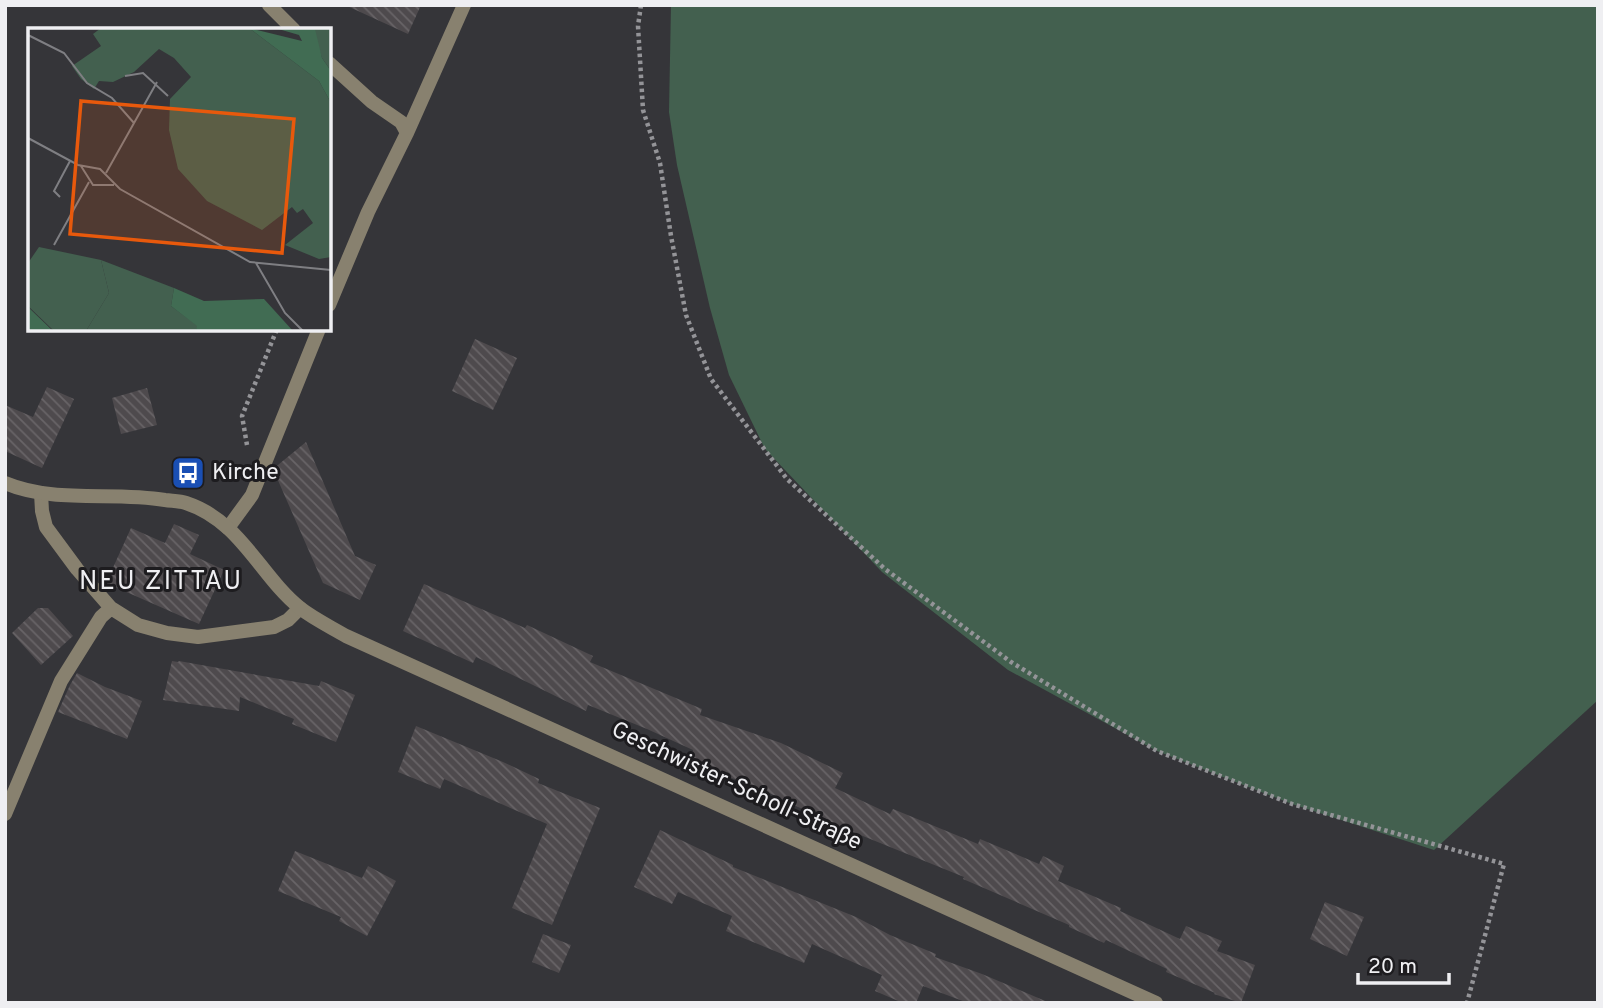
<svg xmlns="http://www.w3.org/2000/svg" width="1603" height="1008" font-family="Overpass,sans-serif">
	<defs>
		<pattern id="building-back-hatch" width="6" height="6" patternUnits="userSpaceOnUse" patternTransform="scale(1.75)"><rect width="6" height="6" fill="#4e4a4d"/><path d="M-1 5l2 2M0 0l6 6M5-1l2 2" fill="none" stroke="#686467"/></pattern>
	</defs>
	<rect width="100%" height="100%" fill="#353539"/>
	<path fill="#43604f" d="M671,5H1598V700L1434,850L1292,804L1157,751L1008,670L882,572L765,449L729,375L710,308L677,165L669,112Z"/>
	<path fill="url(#building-back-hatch)" d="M345,5H421L408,34Z
		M475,339L517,358L493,410L452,391Z
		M47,387L74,399L42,468L5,451V405L33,417Z
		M147,388L157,425L121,434L112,398Z
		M306,442L355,556L376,565L360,600L323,583L273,469Z
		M174,524L199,535L190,554L224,570L199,624L106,583L131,528L165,543Z
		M424,584L525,628L527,625L593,656L590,662L702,709L700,715L781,743L843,773L835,788L890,814L893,809L978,844L980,839L1039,864L1043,856L1064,866L1058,881L1121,908L1120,911L1180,939L1186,926L1222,941L1217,951L1255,965L1241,1003L1214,994L1215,993L1166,972L1167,969L1106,940L1104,943L1069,927V925L963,879L964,877L853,832L852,833L761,789L689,762L693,750L647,729L588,705L586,711L476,657L473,663L403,631Z
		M38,608H48L73,636L41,665L12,633Z
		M172,661L178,662L179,661L319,686L321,681L355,695L336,742L292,724L294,719L240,697L239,711L163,700Z
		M77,673L105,687L142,701L127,739L58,712L70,685Z
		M416,726L503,762L539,779L538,783L600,808L552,925L512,908L547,824L444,779L440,789L398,772Z
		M660,830L733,865V867L856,917L890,935L936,954L935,957L982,974L1050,1003H968L923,986L916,1003H903L875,991L882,975L812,944L804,963L726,931L732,916L678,892L672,904L634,887Z
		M295,851L362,878L368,866L396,881L367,936L339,921L341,917L278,891Z
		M1325,902L1364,917L1347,956L1310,939Z
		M543,934L571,945L559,973L532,962Z"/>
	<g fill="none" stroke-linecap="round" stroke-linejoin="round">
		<path stroke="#949498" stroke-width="4.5" stroke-dasharray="3.5 3.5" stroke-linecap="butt" d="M641,5L638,26L643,110L660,163L671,236L686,315L711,379L787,479L885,569L1011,662L1157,751L1292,804L1504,864L1467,1003
			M247,445L242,416L277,329"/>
		<path stroke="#88816f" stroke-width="14" d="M269,5L294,30
			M329,63L372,102L401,122L407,133
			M329,305L368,212L407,133L464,5
			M41,493L42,511L46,527L77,569L111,608L138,625L167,633L198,637L274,627L288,620L300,608
			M228,528L252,495L319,329
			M5,814L61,681L101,617L111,608"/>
		<path stroke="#88816f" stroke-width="14" d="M5,483C55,504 113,491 165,500C172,501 180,501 186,503C241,521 260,576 300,608C314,619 331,627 346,636L1156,1003"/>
	</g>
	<defs>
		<symbol id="bus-square" viewBox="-11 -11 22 22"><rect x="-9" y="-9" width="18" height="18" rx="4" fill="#1a4fb4" stroke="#1d1c1f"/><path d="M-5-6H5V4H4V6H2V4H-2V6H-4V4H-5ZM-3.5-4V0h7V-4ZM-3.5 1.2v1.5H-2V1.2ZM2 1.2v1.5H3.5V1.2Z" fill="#fff"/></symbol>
	</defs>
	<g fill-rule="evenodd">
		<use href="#bus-square" x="169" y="454" width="38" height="38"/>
	</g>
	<g text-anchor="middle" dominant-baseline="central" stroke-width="6" stroke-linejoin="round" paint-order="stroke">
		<g font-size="23" fill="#efeff2" stroke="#1d1c1f" text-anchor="start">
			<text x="212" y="473">Kirche</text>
		</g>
		<g font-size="23" fill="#efeff2" stroke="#1d1c1f">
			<text transform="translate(736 787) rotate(25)">Geschwister-Scholl-Straße</text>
		</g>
		<g font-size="26" letter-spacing="2" fill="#efeff2" stroke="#1d1c1f">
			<text x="161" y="582">NEU ZITTAU</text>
		</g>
	</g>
	<g transform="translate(28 28)">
		<rect width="303" height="303" fill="#353539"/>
		<path d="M73,0H221L291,53L303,75V229L291,231L257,217L285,195L275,181L269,185L264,179L234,202L179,173L150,141L141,102L142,71L163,49L146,30L131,21L106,44L85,54L71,53L66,61L53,51L44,38L73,18L65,6ZM284,0H303V43L294,30ZM73,232L146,260L143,278L170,298L168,303H58L81,265Z" fill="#43604f"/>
		<path d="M221,0L274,13L271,7L247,0L287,1L294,30L303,43V75L291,53ZM146,260L176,273L236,271L265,303H168L169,298L143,278ZM0,279L25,303H0Z" fill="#416c53"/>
		<path d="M11,219L73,232L81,265L58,303H26L0,278V235Z" fill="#43604f"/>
		<path fill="none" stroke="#7f7f83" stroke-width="2" d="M0,7L36,25L59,55L84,70L106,95M97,48L115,45L140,68M0,110L50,137L72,141L92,161L222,234L303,242M53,138L65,157H86M78,145L129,54M32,169L26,163L42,133M26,217L61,154M228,235L257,285L275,303"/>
		<path fill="#e8590c" fill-opacity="0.15" stroke="#e8590c" stroke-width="3.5" d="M53,73L266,91L254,225L42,206Z"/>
		<rect width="303" height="303" fill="none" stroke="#efeff2" stroke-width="3.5"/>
	</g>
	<rect width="1603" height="1008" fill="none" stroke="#efeff2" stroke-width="14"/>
	<path d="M1358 973v10h91v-10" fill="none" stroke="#efeff2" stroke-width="3.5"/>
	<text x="1368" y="973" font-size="21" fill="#efeff2" stroke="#1d1c1f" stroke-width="5" paint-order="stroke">20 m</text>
</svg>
